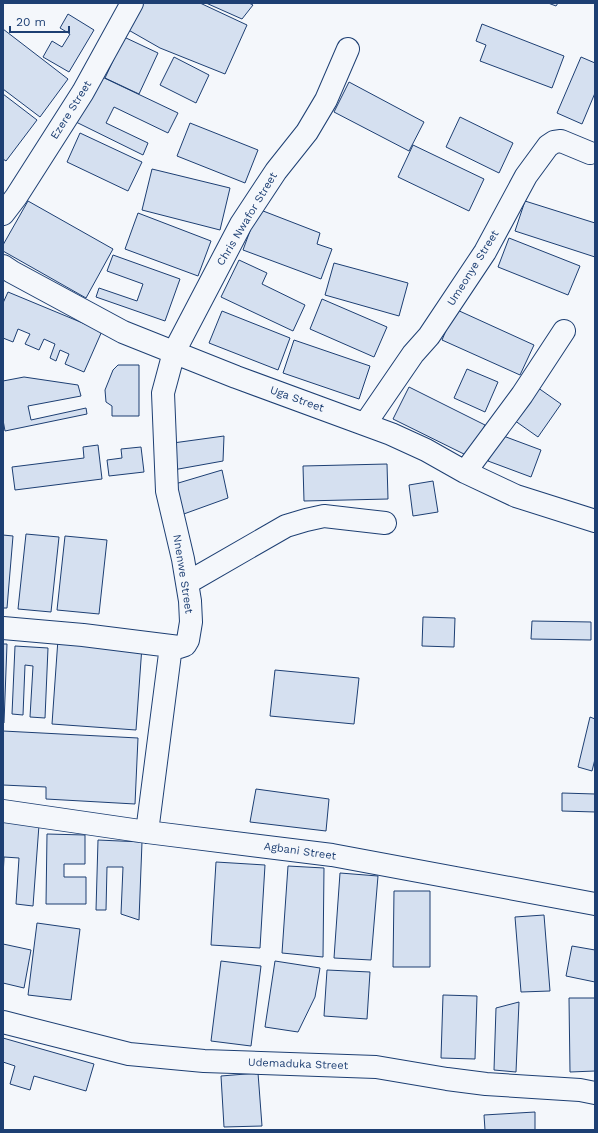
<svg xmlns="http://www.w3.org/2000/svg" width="598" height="1133" font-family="'Work Sans',sans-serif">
	<rect width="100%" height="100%" fill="#f4f7fb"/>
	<path fill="#d5e0f0" stroke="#1d3f73" d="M136,3H200L247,25L225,74L160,48L125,28Z
		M206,3H249L253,5L242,19Z
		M548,3H558L556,6Z
		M68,14L94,30L69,72L43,57L52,41L62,47L70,34L60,28Z
		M482,24L564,56L552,88L480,61L486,45L476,41Z
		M3,29L68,79L40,117L3,89Z
		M124,37L158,53L139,94L105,78Z
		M174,57L209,75L196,103L160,85Z
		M581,57L595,63V93L582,124L557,113Z
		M98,75L178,113L168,133L114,107L106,123L148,143L143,155L76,122Z
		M349,82L424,122L409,151L334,112Z
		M3,94L37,120L6,161L3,159Z
		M460,117L513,143L499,173L446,147Z
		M190,123L258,150L245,183L177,156Z
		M80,133L142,162L128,191L67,162Z
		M413,145L484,179L469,211L398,177Z
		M152,169L230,188L220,230L142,210Z
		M28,201L113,249L86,298L3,251V245Z
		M525,201L595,223V257L515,231Z
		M258,209L320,233L317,244L332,249L321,279L243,250Z
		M138,213L211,241L198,276L125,249Z
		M509,238L580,266L568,295L498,267Z
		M113,255L180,279L165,321L96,297L99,288L137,301L143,284L107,271Z
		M239,260L267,273L262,284L305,305L293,331L221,297Z
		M334,263L408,283L399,316L325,295Z
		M8,292L102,331L84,372L65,364L69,354L60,350L56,361L50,358L55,344L44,339L39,350L25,344L30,334L18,329L13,342L3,338V303Z
		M322,299L387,327L374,357L310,329Z
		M455,309L534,345L520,375L442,340Z
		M222,311L290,338L278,370L209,343Z
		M294,340L370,366L359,399L283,373Z
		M118,365H139V416H112V406L106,402L105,390L113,370Z
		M467,369L498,382L485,412L454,398Z
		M24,377L78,385L81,396L28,406L31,420L86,408L87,414L5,431L3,420V381Z
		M534,385L561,404L538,437L511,418Z
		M409,387L485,425L470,457L393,419Z
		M498,434L541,450L531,477L488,461Z
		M224,436L223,461L173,470V443Z
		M98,445L102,479L15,490L12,467L84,458L83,447Z
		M141,447L144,472L109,476L107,460L122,458L121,449Z
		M387,464L388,499L304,501L303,466Z
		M222,470L228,498L181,515L175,484Z
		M433,481L438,512L413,516L409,485Z
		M26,534L59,537L51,612L18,609Z
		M3,535L13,536L7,608H3Z
		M65,536L107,540L99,614L57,610Z
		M423,617L455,618L454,647L422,646Z
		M532,621L591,622V640L531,639Z
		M58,639L142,646L136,730L52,724Z
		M3,644H7L4,723H3Z
		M15,646L48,648L45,718L30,717L33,666L25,665L23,715L12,714Z
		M275,670L359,678L354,724L270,716Z
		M590,717L595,719V759L592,771L578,767Z
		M3,731L138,738L135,804L46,799V787L3,785Z
		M256,789L329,799L326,831L250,822Z
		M562,793L595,794V812L562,811Z
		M3,822L39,825L33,906L16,904L19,858L4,857L3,877Z
		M47,834L85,835V864H64V877H86V904H46Z
		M98,840L142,842L139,920L121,914L123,867H107L106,910H96Z
		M216,862L265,865L260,948L211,945Z
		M288,866L324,868L323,957L282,953Z
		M340,873L378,876L371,960L334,958Z
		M394,891H430V967H393Z
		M544,915L550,991L521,992L515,917Z
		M37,923L80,929L71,1000L28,995Z
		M3,944L31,950L24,988L3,983Z
		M572,946L595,950V982L566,976Z
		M221,961L261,966L251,1046L211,1041Z
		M275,961L320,968L315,997L298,1032L265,1027Z
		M327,970L370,972L367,1019L324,1016Z
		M443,995L477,996L475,1059L441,1058Z
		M569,998H595V1071L570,1072Z
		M519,1002L516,1072L494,1070L496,1008Z
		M3,1038L94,1064L86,1091L34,1076L30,1090L10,1084L15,1066L3,1062Z
		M258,1073L262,1126L224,1127L221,1076Z
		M535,1112V1130H485L484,1115Z"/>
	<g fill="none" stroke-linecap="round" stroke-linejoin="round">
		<defs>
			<path id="minor" d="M3,214L16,197L83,92L132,3
				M3,266L12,272L123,332L236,377L391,434L426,450L465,472L516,496L595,521
				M365,424L413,354L429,336L485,252L526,176L548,146L554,142L561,141L590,153
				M465,472L522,395L564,331
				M187,583L286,526L306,520L324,516L385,523
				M3,628L83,635L171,646
				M3,811L147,832L332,855L595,904
				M147,832L171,646L179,647L185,645L188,640L191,622L190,601L183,559L167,491L163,393L174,352L241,224L276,171L307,132L326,100L348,49
				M3,1022L129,1054L204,1061L376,1067L447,1079L486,1084L580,1090L595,1093"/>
		</defs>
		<use href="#minor" stroke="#1d3f73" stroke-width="24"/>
		<use href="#minor" stroke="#f4f7fb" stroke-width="22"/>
	</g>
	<g text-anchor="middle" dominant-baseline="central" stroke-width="3" stroke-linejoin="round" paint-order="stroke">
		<g font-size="11" fill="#1d3f73" stroke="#f4f7fb">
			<text transform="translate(71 110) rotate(-58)">Ezere Street</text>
			<text transform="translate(247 219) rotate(-59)">Chris Nwafor Street</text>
			<text transform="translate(473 268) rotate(-58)">Umeonye Street</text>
			<text transform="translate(297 399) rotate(20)">Uga Street</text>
			<text transform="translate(183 574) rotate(81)">Nnenwe Street</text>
			<text transform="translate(300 851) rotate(8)">Agbani Street</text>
			<text transform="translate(298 1064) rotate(2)">Udemaduka Street</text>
		</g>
	</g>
	<rect width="598" height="1133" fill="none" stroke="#1d3f73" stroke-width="8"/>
	<path d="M10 26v6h59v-6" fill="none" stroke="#1d3f73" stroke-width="2"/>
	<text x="16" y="26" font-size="12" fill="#1d3f73" stroke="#f4f7fb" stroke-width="3" paint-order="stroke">20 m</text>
</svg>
